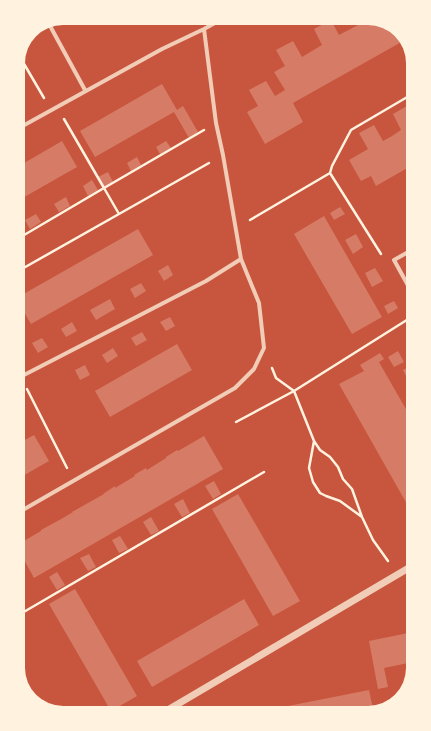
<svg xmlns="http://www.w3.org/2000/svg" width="431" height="731" font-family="'Playfair Display',serif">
	<rect width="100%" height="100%" fill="#c8553d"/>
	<path fill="#d67c66" d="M357,18H371L393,26L405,40L293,103L303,122L265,144L247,112L258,106L249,90L266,81L275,96L285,90L274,72L285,66L276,50L293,41L302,57L322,45L314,29L331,20L339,35L360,24Z
		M162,84L177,110L183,106L198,132L189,138L174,112L95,157L80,131Z
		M407,106L409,109V167L376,186L371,176L361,181L349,160L368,149L359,133L374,125L383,141L392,136L401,130L393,114Z
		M62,141L77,167L19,200V166Z
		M166,141L171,148L160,154L156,147Z
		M137,157L141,165L131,171L127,163Z
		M108,172L113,182L104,187L98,177Z
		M92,180L98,190L88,196L83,186Z
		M66,197L70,206L59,212L54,204Z
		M340,207L345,214L334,220L330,213Z
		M36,214L41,222L30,229L25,220Z
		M324,216L382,317L352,334L294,234Z
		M138,229L153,255L31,324L20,305V296Z
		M356,234L363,247L353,254L345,240Z
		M168,265L173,275L164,281L158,271Z
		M375,268L383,281L372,287L365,273Z
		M141,283L146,291L135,298L130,289Z
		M110,299L115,309L96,320L90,310Z
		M394,301L398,308L388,314L384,306Z
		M170,317L175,326L166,331L160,322Z
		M72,322L77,331L66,337L61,329Z
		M142,332L147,340L136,346L131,338Z
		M42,338L48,347L38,353L32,343Z
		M177,344L192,370L110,417L95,391Z
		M113,348L118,356L107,363L102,355Z
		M398,351L404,362L394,367L388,357Z
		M380,353L384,359L379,362L411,418L412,513L339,384L364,371L360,365Z
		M85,365L90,375L80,380L75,370Z
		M411,366V386L403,370Z
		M34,435L49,461L21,477V442Z
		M204,436L223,469L34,578L22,556V542L41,531V530L63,518L73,512H72L104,494H103L115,486V488L135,476L134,475L146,468L147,470L166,458V457L177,450L178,451Z
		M214,481L221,494L213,499L205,486Z
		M238,494L300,601L273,616L212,509Z
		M183,499L190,513L182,517L174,504Z
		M151,517L159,531L151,535L143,522Z
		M120,536L128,549L119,553L112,540Z
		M89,554L96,567L88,571L80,558Z
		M57,572L65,585L57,590L49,577Z
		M75,589L137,696L111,711L49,604Z
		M244,599L259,625L152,687L137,661Z
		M413,632V662L384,668L388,687L378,689L369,641Z
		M369,690L373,709L275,710V709L283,707Z"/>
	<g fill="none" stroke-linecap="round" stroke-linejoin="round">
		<path stroke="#fff3e0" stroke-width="2.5" d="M20,57L44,98
			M330,173L381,254
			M119,214L209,163
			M250,220L330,173L332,166L351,130L409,96
			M19,238L104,188L64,119
			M20,270L119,214L104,188L204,130
			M272,368L276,378L294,391L314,441L320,450L330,457L338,467L343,479L352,489L362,517L373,540L388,561
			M27,389L67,468
			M236,422L294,391L410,318
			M314,441L309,468L313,482L320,493L326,496L340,501L362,517
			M22,613L264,472"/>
		<path stroke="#f1ccb7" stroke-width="4" d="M49,24L85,90
			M19,128L162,49L204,29L224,18
			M410,251L394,260L410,289
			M24,375L206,281L241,259
			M21,511L235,388L254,369L264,348L259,303L241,259L223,155L216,123L204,29"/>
		<path stroke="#f1ccb7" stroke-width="7" d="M166,711L412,566"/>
	</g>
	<path d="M0 0H431V731H0ZM63 25H368A38 38 0 0 1 406 63V668A38 38 0 0 1 368 706H63A38 38 0 0 1 25 668V63A38 38 0 0 1 63 25Z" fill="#fff3e0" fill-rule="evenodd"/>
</svg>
